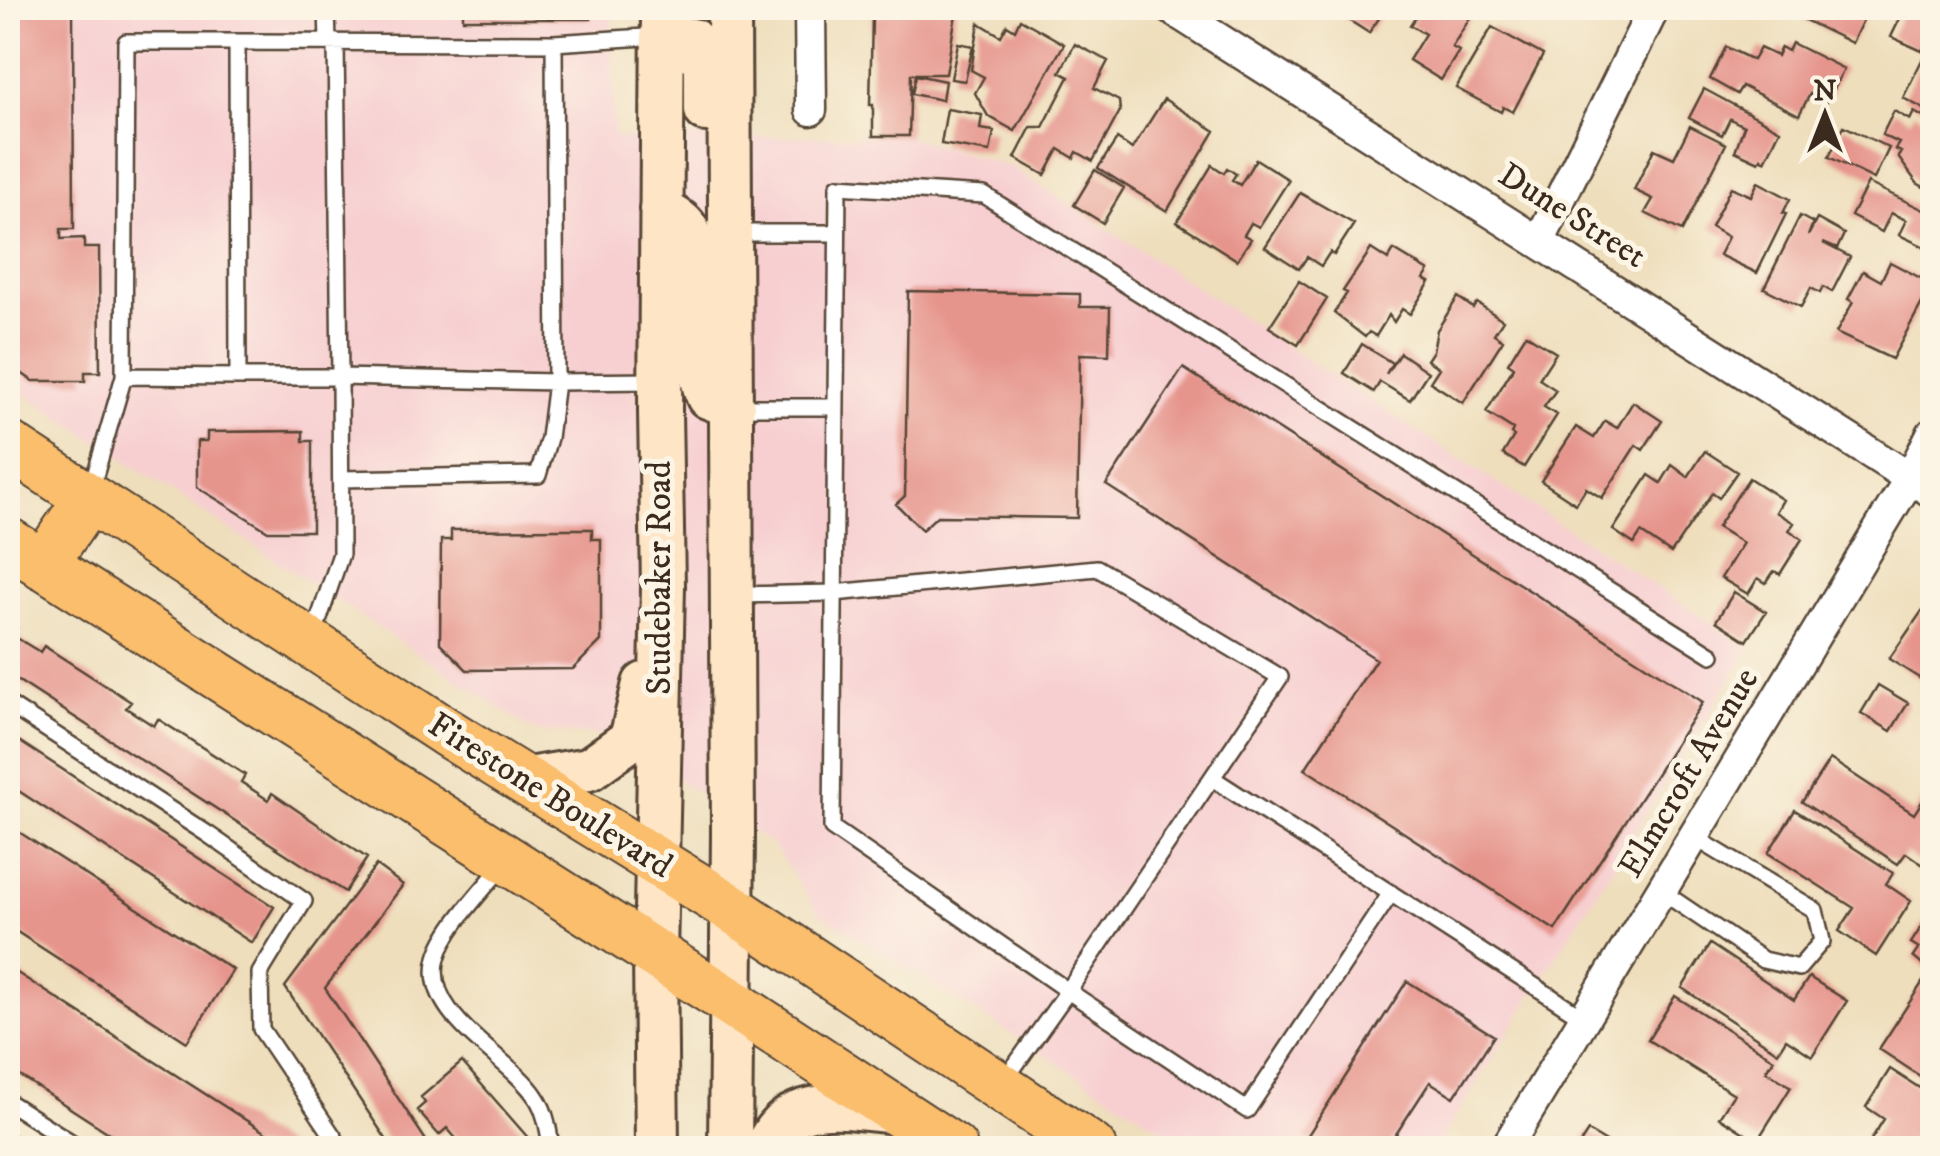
<svg xmlns="http://www.w3.org/2000/svg" width="1940" height="1156" font-family="'IM FELL DW Pica',serif">
	<rect width="100%" height="100%" fill="#fcf5e5"/>
	<filter id="ink" filterUnits="userSpaceOnUse"><feTurbulence type="fractalNoise" baseFrequency=".01" numOctaves="2"/><feDisplacementMap in="SourceGraphic" scale="20" xChannelSelector="R" yChannelSelector="G"/><feConvolveMatrix kernelMatrix="1 2 1 2 8 2 1 2 1" color-interpolation-filters="sRGB"/></filter>
	<filter id="wash" filterUnits="userSpaceOnUse"><feTurbulence type="fractalNoise" baseFrequency=".0048" numOctaves="4" result="noise"/><feDisplacementMap in="SourceGraphic" scale="40" xChannelSelector="R" yChannelSelector="G"/><feGaussianBlur stdDeviation="2.25" result="paint"/><feColorMatrix in="noise" values="0 0 0 0 0 0 0 0 0 0 0 0 0 0 0 0 0 1.4 0 .05"/><feComposite in="paint" operator="in"/></filter>
	<g filter="url(#wash)">
		<rect width="100%" height="100%" fill="#eedebc"/>
		<path fill="#f7cfd1" d="M8,8H612L614,138L905,136L1012,167L1750,648L1436,1148H1193L819,913L773,845L614,735L536,732L8,383Z"/>
		<g id="blocks">
			<path fill="#e6958d" d="M8,8H73L74,229H61V239L84,238V248H99L100,372H85V381H33L8,364Z
				M463,8H591V19H463Z
				M883,8H957L946,74H911L909,136H873V105H870L872,16H883Z
				M1335,8H1386L1369,33L1333,10Z
				M1421,8H1476L1452,47L1459,51L1441,80L1409,60L1425,34L1410,25Z
				M1780,8H1864L1868,9L1852,43Z
				M1905,8L1932,18V30L1922,51L1891,37Z
				M1020,19L1064,44L1015,131L988,116L975,93L984,77L971,70L979,23L1001,36L1007,25L1015,30Z
				M1492,27L1543,55L1513,112L1503,107L1501,112L1456,88Z
				M958,43L973,46L965,81L951,79Z
				M1792,43L1844,69L1826,102L1810,94L1799,115L1742,86L1737,94L1710,79L1726,47L1753,60L1760,48L1777,56L1781,47L1788,51Z
				M1075,44L1108,61L1094,88L1119,101L1120,111L1093,161L1077,152L1074,158L1059,149L1045,175L1015,158L1031,127H1043L1069,77L1060,72Z
				M1922,60L1932,66L1930,112L1903,98Z
				M916,75L945,81L942,100L912,94Z
				M1704,89L1780,130L1765,161L1761,158L1759,162L1735,151L1744,126L1730,119L1722,135L1689,118Z
				M1164,99L1215,131L1167,211L1098,168L1117,139L1132,149Z
				M947,109L982,115L980,129L994,131L990,152L941,144Z
				M1894,111L1910,120L1914,112L1932,122V192L1917,183L1898,157L1901,152L1895,149L1899,143L1882,135Z
				M1690,126L1726,144L1682,231L1645,213L1653,199L1634,190L1654,149L1674,158Z
				M1844,126L1889,148L1874,179L1829,157Z
				M1256,159L1289,180L1259,227L1251,223L1244,235L1251,239L1237,260L1177,222L1212,165L1224,173L1227,168L1236,174L1232,180L1240,185Z
				M1095,170L1124,188L1103,223L1074,205Z
				M1758,182L1790,199L1783,213L1786,214L1757,273L1719,255L1728,237L1711,227L1731,187L1751,196Z
				M1868,183L1932,214L1931,250L1899,235L1906,220L1891,213L1882,232L1851,216Z
				M1300,193L1354,224L1334,255L1330,252L1321,266L1307,257L1299,269L1265,247Z
				M1800,216L1813,223L1808,236L1817,219L1844,234L1837,249L1823,243L1850,257L1832,292L1823,287L1820,293L1811,288L1801,307L1764,288Z
				M1371,249L1388,260L1394,250L1429,271L1424,279L1430,282L1410,314L1402,309L1394,322L1389,315L1376,336L1369,332L1365,337L1334,313L1347,293L1343,291Z
				M1890,262L1932,284L1892,359L1836,333L1853,302L1848,299L1863,271L1881,281Z
				M1299,281L1327,299L1298,345L1269,327Z
				M908,291L1080,294V307H1110L1109,355L1080,354L1077,518L937,516L922,530L896,504L905,496Z
				M1458,297L1473,308L1477,303L1503,320L1494,334L1503,340L1463,403L1430,382L1439,368L1427,360L1433,351L1437,330Z
				M1526,334L1556,353L1539,379L1556,390L1544,407L1557,415L1524,467L1503,454L1514,436L1511,434L1513,429L1486,412L1514,367L1508,363Z
				M1362,344L1392,363L1386,374L1400,353L1428,372L1410,400L1380,382L1374,392L1344,373Z
				M1183,368L1703,702L1555,930L1305,769L1376,659L1106,485Z
				M1633,402L1662,421L1643,450L1636,445L1602,498L1586,488L1576,504L1541,481L1576,427L1594,438L1605,421L1617,428Z
				M303,431V441H312V531H268L197,487V441H207V432Z
				M1705,451L1737,472L1719,498L1712,493L1671,553L1641,533L1634,544L1613,530L1649,475L1661,483L1672,465L1688,477Z
				M1749,478L1783,500L1776,512L1794,523L1789,530L1802,539L1780,574L1774,571L1766,583L1758,578L1748,594L1721,578L1743,543L1717,527Z
				M565,529H592V539H601V641L573,669L467,670L440,643L441,540H451V530Z
				M1734,592L1766,612L1747,641L1716,621Z
				M1922,611L1932,618V668L1924,681L1889,659Z
				M8,622L17,628L12,635L40,652L44,646L131,702L126,708L154,726L158,719L245,775L241,782L268,800L272,793L367,858L345,892L8,674Z
				M1878,685L1908,703L1891,731L1861,713Z
				M8,734L274,907L252,943L8,784Z
				M1830,759L1914,814L1929,791L1932,793V871L1906,853L1898,864L1802,802Z
				M1795,810L1893,873L1886,884L1911,901L1876,956L1839,931L1854,908L1768,853Z
				M8,825L233,970L187,1042L8,926Z
				M376,865L403,885L325,988L431,1148H392L285,987Z
				M1932,910V973L1913,957L1919,948L1911,943Z
				M1710,944L1794,1000L1809,977L1847,1001L1812,1056L1786,1039L1778,1052L1682,988Z
				M8,967L289,1148H132L8,1068Z
				M1924,980L1932,985V1084L1879,1049Z
				M1407,981L1494,1036L1454,1097L1430,1082L1387,1148H1322L1306,1138Z
				M1675,996L1774,1059L1766,1071L1791,1087L1757,1141L1719,1117L1734,1094L1648,1040Z
				M462,1062L537,1148H464L447,1128L439,1135L417,1110L425,1103L421,1097Z
				M1890,1069L1932,1096V1148H1871L1867,1146L1884,1119L1866,1107Z
				M8,1131L34,1148H8Z
				M1588,1131L1616,1148H1577Z"/>
		</g>
	</g>
	<g filter="url(#ink)">
		<use href="#blocks" fill-opacity="0" stroke="#564536" stroke-width="2.5"/>
		<g fill="none" stroke-linecap="round" stroke-linejoin="round">
			<defs>
				<path id="service" d="M327,8L328,42
					M554,43L660,36
					M732,233H837
					M124,376L126,42H237
					M737,407H835
					M341,479L538,475L549,438L556,382L657,381
					M90,493L124,376L238,377
					M737,595L834,593L1097,568L1280,677L1068,991L1247,1110L1391,893
					M312,639L341,554L340,377H238L237,42L554,43L556,382L340,377L336,42
					M8,704L209,835L304,901L260,973L261,1029L341,1148
					M1212,778L1584,1018
					M504,864C484,889 445,928 437,958C421,1015 509,1056 536,1097C546,1111 549,1131 551,1148
					M1661,891L1763,960L1799,968L1822,941L1815,910L1694,837
					M1002,1084L1068,991L832,828L838,186L984,195L1712,655
					M8,1102L80,1148"/>
				<path id="minor" d="M810,8L811,110
					M1170,8L1932,492
					M1540,240L1654,8
					M1506,1148L1910,478L1932,434"/>
				<path id="secondary" d="M729,8L733,833L730,1148
					M662,35L692,40L706,65V110
					M661,209C669,215 681,220 686,228C715,268 685,349 708,397L733,407
					M522,780L589,769L631,739L644,684
					M657,1148L655,955L663,586L660,412L663,8
					M766,1148C788,1092 848,1108 897,1112"/>
				<path id="primary" d="M8,445L446,732L733,909L1092,1148
					M8,542L732,1003L953,1148
					M43,565L89,498"/>
			</defs>
			<use href="#service" stroke="#564536" stroke-width="20"/>
			<use href="#minor" stroke="#564536" stroke-width="35"/>
			<use href="#secondary" stroke="#564536" stroke-width="48"/>
			<use href="#primary" stroke="#564536" stroke-width="52"/>
			<use href="#service" stroke="#fff" stroke-width="15"/>
			<use href="#minor" stroke="#fff" stroke-width="30"/>
			<use href="#secondary" stroke="#fde5c5" stroke-width="42"/>
			<use href="#primary" stroke="#fabe6d" stroke-width="48"/>
		</g>
	</g>
	<g text-anchor="middle" dominant-baseline="central" stroke-width="10" stroke-linejoin="round" paint-order="stroke">
		<g font-size="35" fill="#3b2a1e" stroke="#fcf5e5">
			<text transform="translate(1572 216) rotate(32)">Dune Street</text>
			<text transform="translate(660 578) rotate(-90)">Studebaker Road</text>
			<text transform="translate(1689 773) rotate(-59)">Elmcroft Avenue</text>
			<text transform="translate(550 796) rotate(32)">Firestone Boulevard</text>
		</g>
	</g>
	<rect width="1940" height="1156" fill="none" stroke="#fcf5e5" stroke-width="40"/>
	<g transform="translate(1825 115)" stroke="#fcf5e5" stroke-width="8" paint-order="stroke">
	<path d="M0-8L18 38L0 25L-18 38Z" fill="#3b2a1e"/>
	<text y="-15" font-size="28" font-weight="bold" text-anchor="middle" fill="#3b2a1e">N</text>
	</g>
</svg>
